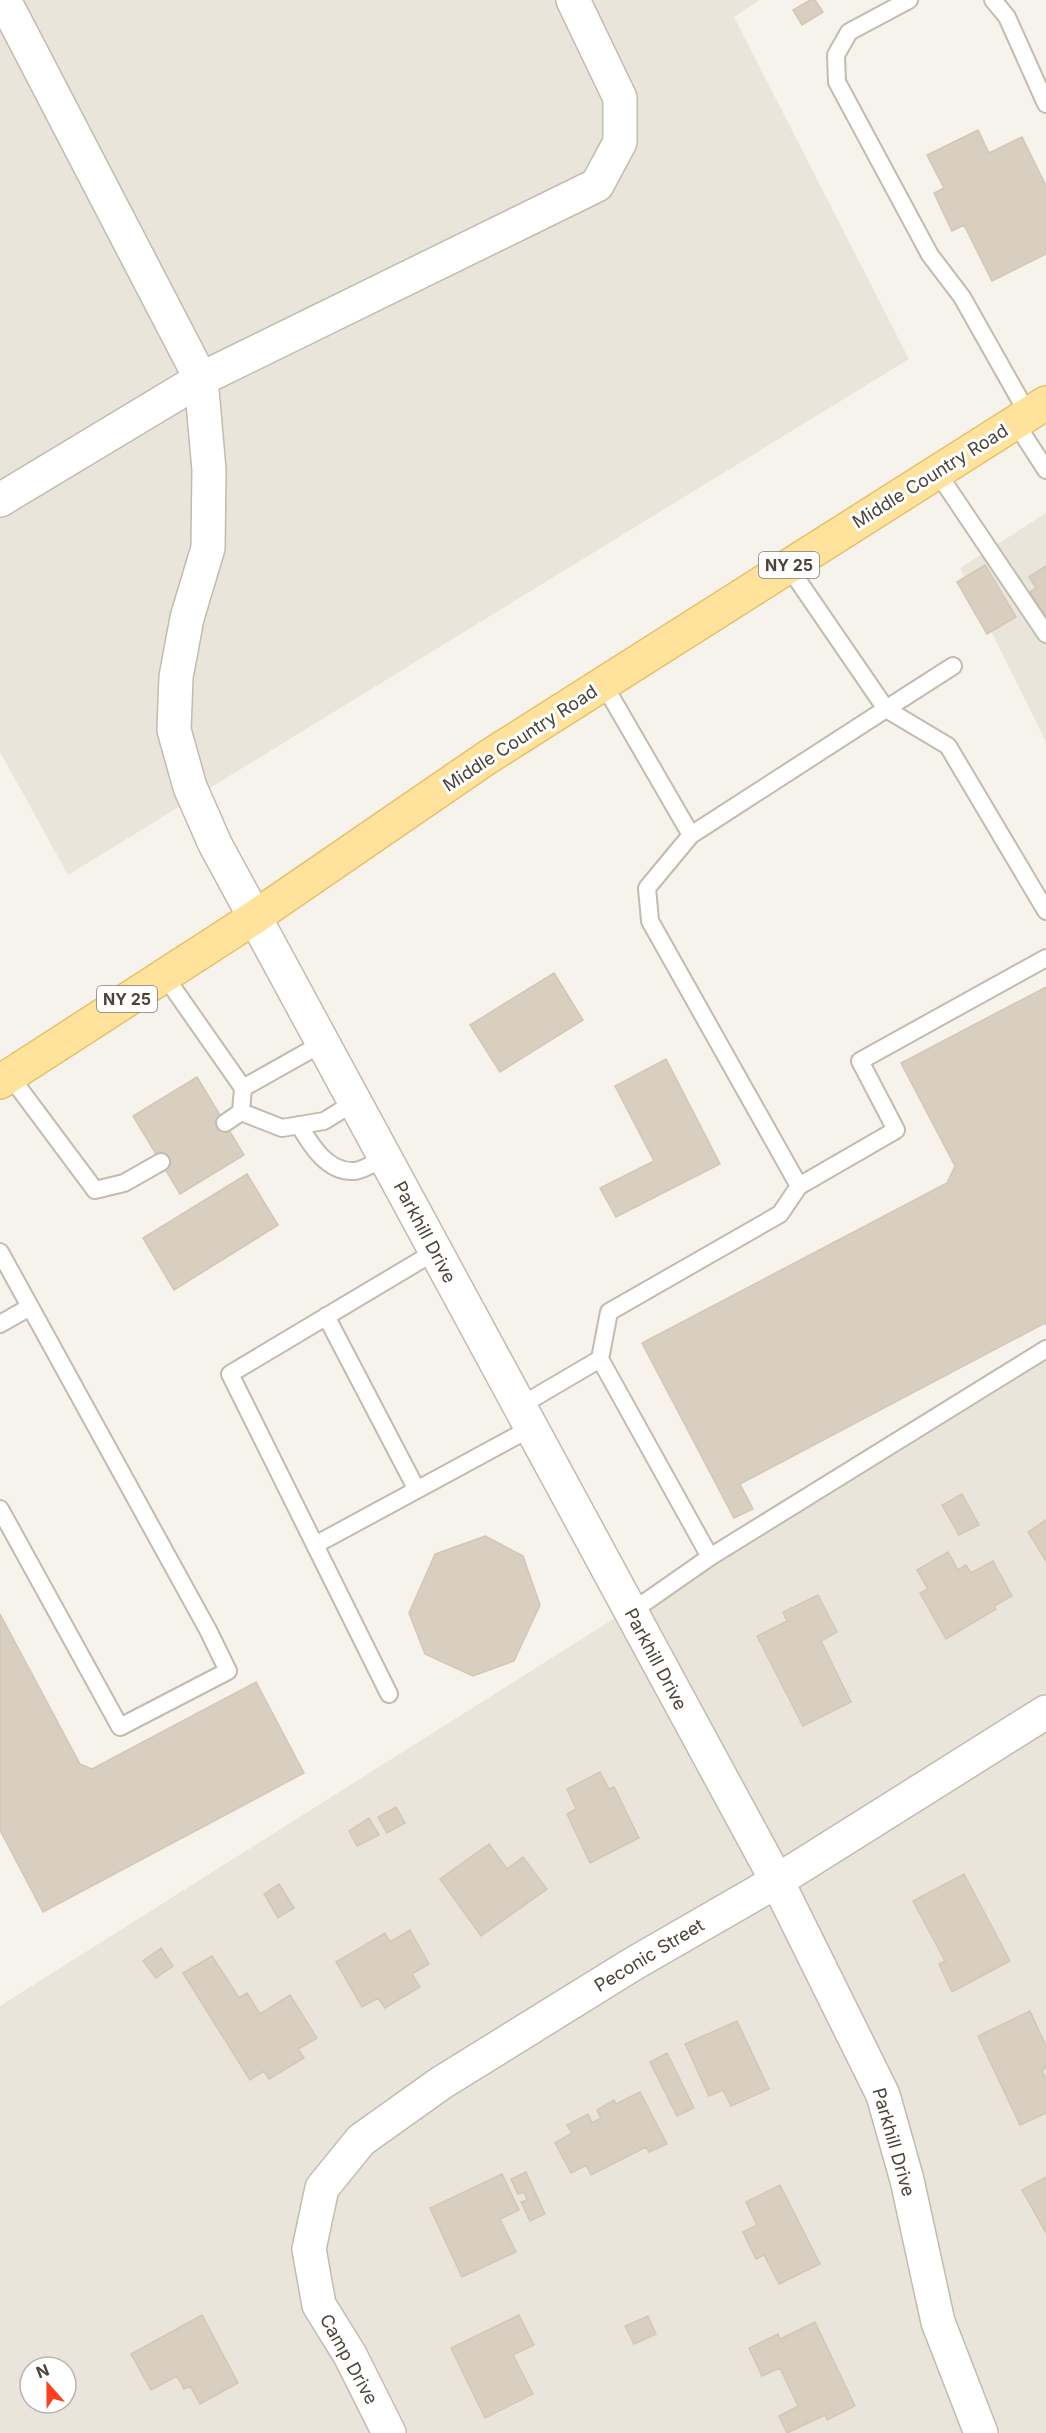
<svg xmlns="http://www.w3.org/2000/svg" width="1046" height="2433" font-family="Inter,sans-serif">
	<rect width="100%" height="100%" fill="#f6f3ec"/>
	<path fill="#eae5da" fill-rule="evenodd" d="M0,0H760L734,17L909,359L68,875L0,752Z
		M1046,513V742L960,568Z
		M1046,1346V2433H0V2006ZM30,2367H66V2403H30Z"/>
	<path fill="#d8cfc1" stroke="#d3c7b4" stroke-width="1.5" d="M810,0H815L823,12L802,25L793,10Z
		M978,130L989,153L1022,137L1046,186V254L992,281L964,225L952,231L934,193L944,188L927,155Z
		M985,565L1016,617L987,634L957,582Z
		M1046,566V617L1030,592L1036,588L1029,577Z
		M554,973L583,1020L500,1072L470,1025Z
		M1046,987V1325L1045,1323L740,1484L753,1509L734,1518L642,1343L947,1183L955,1166L901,1063Z
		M666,1059L720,1164L616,1217L600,1188L654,1161L615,1086Z
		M197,1077L244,1155L180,1194L133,1116Z
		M247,1174L278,1225L174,1290L143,1238Z
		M962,1494L979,1525L959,1535L942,1505Z
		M1046,1520V1561L1028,1532Z
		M485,1536L523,1556L540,1605L514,1661L473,1676L425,1654L409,1613L435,1554Z
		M948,1552L958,1570L966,1565L971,1573L993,1561L1012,1596L994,1606L996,1609L946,1639L920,1593L928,1589L917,1570Z
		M818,1595L837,1632L821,1641L851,1702L803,1726L757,1636L787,1621L783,1612Z
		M0,1614L80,1764L92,1769L256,1682L304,1773L43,1912L0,1830Z
		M600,1772L609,1789L614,1787L639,1838L590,1863L567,1814L576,1809L567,1789Z
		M396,1807L405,1823L387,1833L378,1817Z
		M369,1818L379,1835L357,1846L349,1831Z
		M489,1844L507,1869L523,1857L547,1889L481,1936L440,1879Z
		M964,1874L1010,1961L952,1992L939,1964L945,1961L913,1901Z
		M279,1884L294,1908L278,1918L264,1894Z
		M410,1930L429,1964L412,1974L420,1987L385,2008L378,1998L362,2007L336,1962L385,1933L390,1942Z
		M161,1948L173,1966L156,1978L143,1961Z
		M212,1956L239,1998L247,1993L260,2014L290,1995L317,2038L298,2049L304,2058L269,2079L264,2071L250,2080L183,1973Z
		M1030,2011L1046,2046V2068L1042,2070L1046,2079V2113L1020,2125L978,2036Z
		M737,2021L769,2089L731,2106L723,2090L709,2096L685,2044Z
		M667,2053L694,2108L677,2116L650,2062Z
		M640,2092L667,2144L649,2152L646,2147L591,2175L586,2165L571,2173L555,2143L572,2133L567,2125L588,2114L592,2123L601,2118L597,2110L614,2100L616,2104Z
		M526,2172L545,2214L530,2221L521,2202L527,2200L524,2192L518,2194L511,2179Z
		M502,2174L519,2210L500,2219L516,2252L462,2277L430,2208Z
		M1046,2177V2233L1022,2190Z
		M780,2185L820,2264L779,2284L764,2255L756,2259L743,2232L757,2225L746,2202Z
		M202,2315L238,2383L200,2404L190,2386L184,2389L177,2376L151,2390L131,2354Z
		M519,2315L534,2345L513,2355L533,2394L485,2418L451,2348Z
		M648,2316L656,2334L634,2344L625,2326Z
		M815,2322L855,2406L827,2420L825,2415L787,2433L779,2416L798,2406L780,2368L762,2376L749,2348L778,2334L780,2339Z"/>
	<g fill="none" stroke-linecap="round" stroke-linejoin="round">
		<defs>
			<path id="lane" d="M909,0L849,32L836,55L837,82L930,255L962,297L1028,414
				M993,0L1007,17L1046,104
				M1015,422L1046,470
				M937,472L1046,634
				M953,666L886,709L948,746L1046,911
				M691,835L886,709L788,566
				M164,975L243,1088L241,1112L225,1123
				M10,1076L95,1190L124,1183L161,1162
				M243,1088L323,1043
				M241,1112L282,1128L324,1121L355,1102
				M299,1125C311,1145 327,1173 355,1171C364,1170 377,1161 385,1158
				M799,1186L896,1130L860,1061L1046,958
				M0,1252L208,1630L228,1671L120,1727L0,1509
				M326,1316L417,1490
				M0,1324L30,1307
				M600,1359L710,1557L631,1612
				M520,1406L600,1359L609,1312L780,1214L799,1186L650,921L647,888L691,835L603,683
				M315,1545L531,1428
				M710,1557L1046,1349
				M389,1694L230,1374L436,1251"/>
			<path id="street" d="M4,0L201,379L209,470L208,548L187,618L176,677L174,730L190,787L215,844L777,1881L883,2095L907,2180L938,2322L981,2433
				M0,500L201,379L597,185L620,142V98L573,0
				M389,2433L350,2355L319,2305L309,2249L322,2188L361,2140L441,2083L633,1964L777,1881L1046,1712"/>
			<path id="primary" d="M0,1082L255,917L488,757L1046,403"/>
		</defs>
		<use href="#lane" stroke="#c2bbae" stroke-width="20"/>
		<use href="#street" stroke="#c2bbae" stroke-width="36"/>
		<use href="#primary" stroke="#e6c16a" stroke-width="36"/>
		<use href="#lane" stroke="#fff" stroke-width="16"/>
		<use href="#street" stroke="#fff" stroke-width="33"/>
		<use href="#primary" stroke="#ffe39c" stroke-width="33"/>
	</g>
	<g text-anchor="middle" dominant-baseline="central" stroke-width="6" stroke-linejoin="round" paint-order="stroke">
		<g fill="#fff" stroke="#817c74" stroke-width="1.5">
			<rect x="759" y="552" width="60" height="26" rx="4.5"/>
			<rect x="97" y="986" width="60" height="26" rx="4.5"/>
		</g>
		<g font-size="16" font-weight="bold" fill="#4b4439">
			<text x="789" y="565">NY 25</text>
			<text x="127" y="999">NY 25</text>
		</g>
		<g font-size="18" fill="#4b4439" stroke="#fff">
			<text transform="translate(930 476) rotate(-32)">Middle Country Road</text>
			<text transform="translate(520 738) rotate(-33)">Middle Country Road</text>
			<text transform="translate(425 1232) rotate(62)">Parkhill Drive</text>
			<text transform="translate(656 1659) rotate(62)">Parkhill Drive</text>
			<text transform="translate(649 1955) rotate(-31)">Peconic Street</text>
			<text transform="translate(894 2142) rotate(74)">Parkhill Drive</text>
			<text transform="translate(349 2359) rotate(61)">Camp Drive</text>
		</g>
	</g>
	<g transform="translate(48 2385) rotate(339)"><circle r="28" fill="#ffffff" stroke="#b7b4b0" stroke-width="1.5"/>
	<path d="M0-4.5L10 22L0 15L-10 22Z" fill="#fc3f1d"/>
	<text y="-9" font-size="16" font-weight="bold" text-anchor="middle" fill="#4b4439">N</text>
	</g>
</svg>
